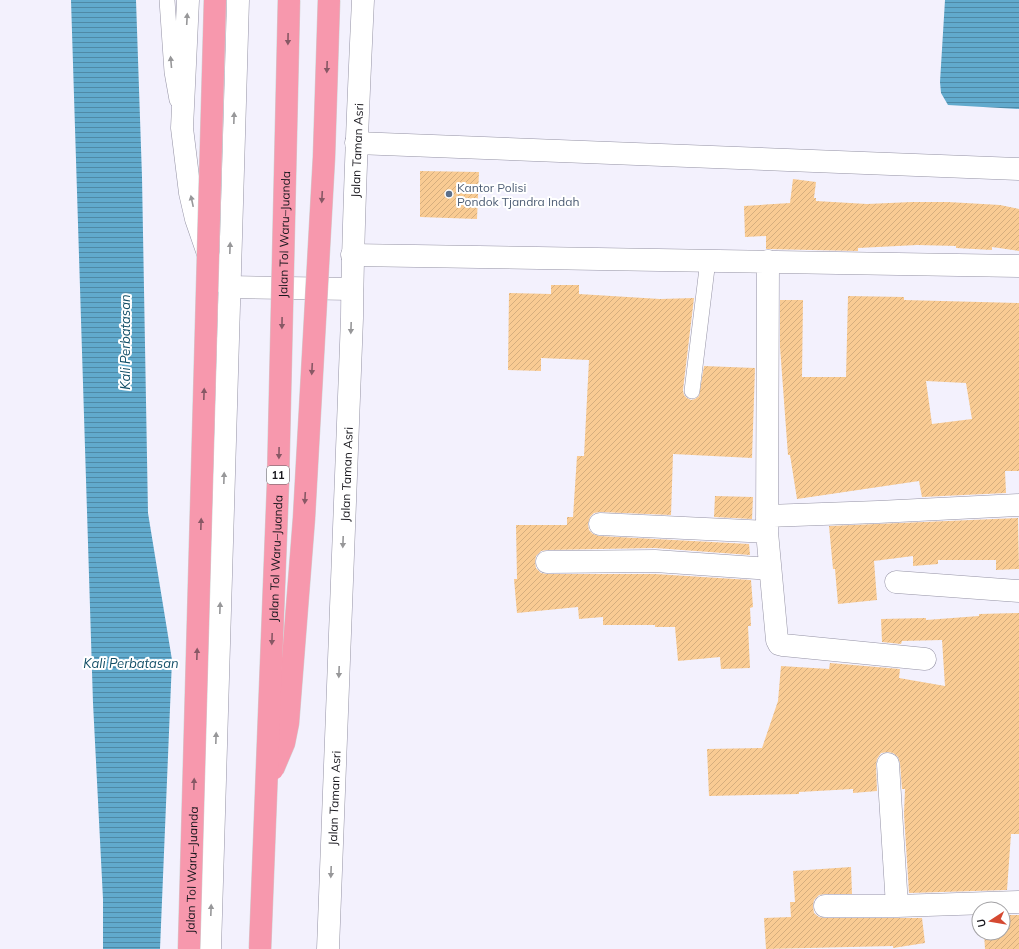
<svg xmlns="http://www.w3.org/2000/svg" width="1019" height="949" font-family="Mulish,sans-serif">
	<defs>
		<pattern id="water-rules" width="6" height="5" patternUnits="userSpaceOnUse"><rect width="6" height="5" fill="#61aacd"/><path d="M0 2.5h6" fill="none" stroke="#4f89a6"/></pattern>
		<pattern id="building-hatch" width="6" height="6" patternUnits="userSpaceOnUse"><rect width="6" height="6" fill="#f9cb93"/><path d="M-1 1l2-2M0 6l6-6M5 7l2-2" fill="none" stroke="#d5ae7e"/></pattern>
	</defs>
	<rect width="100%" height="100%" fill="#f3f1fd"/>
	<path fill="url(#water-rules)" d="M71,0H136L142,177L148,513L172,660L160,949H103V899L93,703Z
		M945,0H1019V109L948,105L941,93L940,82Z"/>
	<path fill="url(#building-hatch)" fill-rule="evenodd" d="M420,171L479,172L477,219L420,217Z
		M793,179L816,182L814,198H816V201L867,204L912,202H948L1000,205L1019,209V251L992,247V250L956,248V246L917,245L858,248V251L766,249V236L745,237L744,206L790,203Z
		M551,285H579V294L660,299L694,298L683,390L684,395L687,398L691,400L695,399L699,396L704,366L755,368L752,458L673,454L671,515L600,512L594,513L590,517L588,524L589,530L593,534L599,536L749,544L750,555L655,548L547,550L541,551L536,556L535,562L536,568L541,573L547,574H655L751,580L753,607L750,608L751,626H748L750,668L721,669L720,657L678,661L675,627H655V625H603V617L579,619L578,607L517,613L514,579H517L516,525H567V517H573L577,456H584L589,360L541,358V371L508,370L509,293L551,294Z
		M848,296L904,297V300L1019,303V471H1005L1006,493L922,497L919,481L797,499L790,455H788L780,347V300H803L802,377H846ZM926,381L966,383L972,419L932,424Z
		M715,496L753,497L752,519L714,517Z
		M1018,518L1019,569L996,570V560H938V564L913,566V556L874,561L877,600L838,604L835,569H833L829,526Z
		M1019,613V834H1011L1007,890L909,893L904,814L905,789H902L900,763L898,757L893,753L888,752L881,753L877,759L876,765L877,791L853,793V789L799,792V794L709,796L707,749L762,748L778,701L781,666L829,669L830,663L900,669L899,678L945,686L942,640L902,641L901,644L882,642L881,619L926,618V620L979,616V614Z
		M851,867L852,894H825L819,895L814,900L813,906L814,913L819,917L825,918H922L925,943L893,948V946L766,949L764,918L791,917L790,902H795L793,871Z
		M1003,915H1019V949H985L984,933H1003Z"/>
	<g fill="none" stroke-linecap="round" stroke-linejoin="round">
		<defs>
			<path id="lane" d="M167,0L172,72L177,100
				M692,391L708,260"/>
			<path id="street" d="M356,143L1019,169
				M352,255L1019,266
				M768,261L767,532L777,640L779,644L783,645L925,659
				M767,516L878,512L1019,505
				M600,524L767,532
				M547,562L655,561L770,569
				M896,582L1019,591
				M888,764L897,906
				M825,906H897L1019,902"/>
			<g id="secondary">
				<path d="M188,0L182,128L190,193L196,219L214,271L229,287L352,289"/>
				<path d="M210,949L238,0"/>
				<path id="s1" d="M328,949L352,318C353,212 358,106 363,0"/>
			</g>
		</defs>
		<use href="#lane" stroke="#9593a5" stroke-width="16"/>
		<use href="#street" stroke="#9593a5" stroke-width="23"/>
		<use href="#secondary" stroke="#9593a5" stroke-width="23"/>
		<use href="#lane" stroke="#fff" stroke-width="15"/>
		<use href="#street" stroke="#fff" stroke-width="22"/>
		<use href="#secondary" stroke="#fff" stroke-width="22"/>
		<defs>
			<g id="highway-bridge">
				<path d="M273,769L284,743L288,723L304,518L324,157L329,0"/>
				<path id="s2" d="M189,949L215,0"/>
				<path id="s3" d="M260,949L278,483L289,0"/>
			</g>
		</defs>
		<use href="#highway-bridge" stroke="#d1d1d2" stroke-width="23" stroke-linecap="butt"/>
		<use href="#highway-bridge" stroke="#f798ad" stroke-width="22"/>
	</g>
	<defs><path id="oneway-solid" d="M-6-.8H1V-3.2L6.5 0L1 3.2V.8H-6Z"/></defs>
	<g fill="#979799">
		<use href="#oneway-solid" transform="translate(187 19) rotate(-87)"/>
		<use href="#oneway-solid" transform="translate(171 62) rotate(-95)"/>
		<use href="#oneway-solid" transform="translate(234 118) rotate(-88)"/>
		<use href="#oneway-solid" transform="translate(192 201) rotate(-102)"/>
		<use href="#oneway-solid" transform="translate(230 248) rotate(-88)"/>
		<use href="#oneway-solid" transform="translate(351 328) rotate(92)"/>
		<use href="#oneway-solid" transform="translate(224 478) rotate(-88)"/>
		<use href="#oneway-solid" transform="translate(343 542) rotate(92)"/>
		<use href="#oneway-solid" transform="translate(220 608) rotate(-88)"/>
		<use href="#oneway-solid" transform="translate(339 672) rotate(92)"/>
		<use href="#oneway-solid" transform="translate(216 738) rotate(-88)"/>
		<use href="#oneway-solid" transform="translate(331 872) rotate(92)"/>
		<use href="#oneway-solid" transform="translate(211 910) rotate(-88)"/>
	</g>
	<g fill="#885865">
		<use href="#oneway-solid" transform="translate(288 39) rotate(91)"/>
		<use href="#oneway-solid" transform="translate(327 67) rotate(92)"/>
		<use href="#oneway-solid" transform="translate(322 197) rotate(93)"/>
		<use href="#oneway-solid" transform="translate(282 323) rotate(91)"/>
		<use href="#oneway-solid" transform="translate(312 369) rotate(93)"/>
		<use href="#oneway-solid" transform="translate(204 394) rotate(-88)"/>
		<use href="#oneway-solid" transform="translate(279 453) rotate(91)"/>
		<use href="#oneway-solid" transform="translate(305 498) rotate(93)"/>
		<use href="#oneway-solid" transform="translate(201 524) rotate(-88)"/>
		<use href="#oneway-solid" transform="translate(272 639) rotate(92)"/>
		<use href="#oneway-solid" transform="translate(197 654) rotate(-88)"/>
		<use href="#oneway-solid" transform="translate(194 784) rotate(-88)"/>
	</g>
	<circle fill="#5c6f8a" stroke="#fff" stroke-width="1.5" cx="449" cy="194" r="4"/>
	<g text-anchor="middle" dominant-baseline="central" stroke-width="4" stroke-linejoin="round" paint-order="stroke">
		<rect fill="#fff" stroke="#5d5d61" stroke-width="1" x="267" y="466" width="22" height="18" rx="3"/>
		<g font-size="11" font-weight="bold" fill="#18171d">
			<text x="278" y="475">11</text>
		</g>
		<g font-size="12" fill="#18171d" stroke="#fff">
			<text stroke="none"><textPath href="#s1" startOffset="799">Jalan Taman Asri</textPath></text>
			<text stroke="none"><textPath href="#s3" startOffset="715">Jalan Tol Waru–Juanda</textPath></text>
			<text stroke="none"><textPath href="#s1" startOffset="475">Jalan Taman Asri</textPath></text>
			<text stroke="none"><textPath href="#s3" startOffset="391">Jalan Tol Waru–Juanda</textPath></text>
			<text stroke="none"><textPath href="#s1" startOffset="151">Jalan Taman Asri</textPath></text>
			<text stroke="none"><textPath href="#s2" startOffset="79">Jalan Tol Waru–Juanda</textPath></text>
		</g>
		<g font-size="12" fill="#4e5e75" stroke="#fff" text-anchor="start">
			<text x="457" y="187">Kantor Polisi<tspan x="457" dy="14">Pondok Tjandra Indah</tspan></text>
		</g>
		<g font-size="13" font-style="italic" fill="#134f67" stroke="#fff">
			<text transform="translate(125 342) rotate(-90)">Kali Perbatasan</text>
			<text x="131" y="663">Kali Perbatasan</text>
		</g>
	</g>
	<g transform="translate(991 921) rotate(258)"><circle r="19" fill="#ffffff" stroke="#a3a2a5"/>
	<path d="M0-3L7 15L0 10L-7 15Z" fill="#d54931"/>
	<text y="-6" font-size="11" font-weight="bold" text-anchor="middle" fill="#18171d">U</text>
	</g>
</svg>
